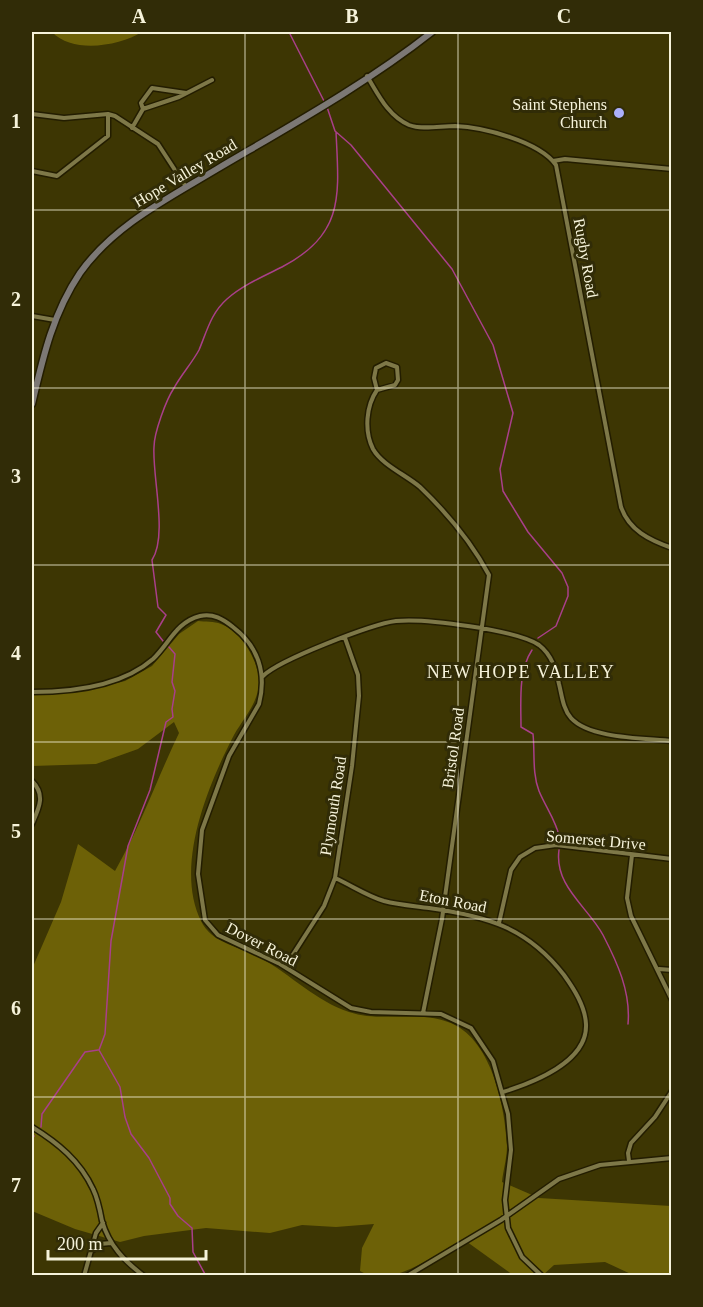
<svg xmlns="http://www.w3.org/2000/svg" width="703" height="1307" font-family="Georgia,serif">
	<rect width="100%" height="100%" fill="#3d3603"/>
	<path fill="#6d6107" d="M52,32H142C119,46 73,54 52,32Z
		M198,621C205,622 214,621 221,624C241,631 259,661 259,682C259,702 243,719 234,735C208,785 174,866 201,921C213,945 239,945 261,958C291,975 316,1001 349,1012C381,1023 417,1010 448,1022C491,1037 505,1105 507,1146C507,1158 503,1171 502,1182L539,1198L671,1206V1274L633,1275L605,1262L554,1265L543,1275H513L463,1239C436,1254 391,1290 360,1271L362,1248L374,1224L336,1227L302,1225L270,1233L206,1228L144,1236L120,1242L75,1229L32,1211V969L61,902L78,844L115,871C140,827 157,779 179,733L174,722L138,749L96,764L32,766V695L82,691L125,681L152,666L179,634Z"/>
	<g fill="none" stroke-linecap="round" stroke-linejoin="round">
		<path stroke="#a93f8a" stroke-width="1.5" d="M289,32L325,103
			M327,107L335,131L351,145L452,269L493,345L513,413L500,469L503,491L528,532L562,573L568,587V596L556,626L538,638
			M163,641L156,632L166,615L158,607L152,560C168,536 152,476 154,447C154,433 166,400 174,388C181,375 192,363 199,350C207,331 211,313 227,299C243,285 264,276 282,267C345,234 339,195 336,132
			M532,650C518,671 521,702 521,727L533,734C535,753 532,773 539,791C546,808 556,820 560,839
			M559,850C554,886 588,907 603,935C617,962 631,992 628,1024
			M99,1050L105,1034L111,941L128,846L150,790L166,722L173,717L172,709L175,691L172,682L175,654L169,647
			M99,1050L120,1087L125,1117L131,1134L149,1158L170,1198V1204L178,1216L192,1228L193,1252L206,1276
			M41,1127L42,1114L85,1052L98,1050
			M32,1140L34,1136"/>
		<defs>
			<path id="street" d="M367,76C378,94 388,116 409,125C422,130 440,126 455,126C482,127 539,141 556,165L621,507C629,530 649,540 672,548
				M143,109L141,103L152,88L186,93
				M32,114L64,118L108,114L115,116L158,144L186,187
				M132,128L143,109L179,97L212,80
				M553,161L565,159L672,169
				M32,171L57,176L108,136V114
				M32,316L55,320
				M377,390L374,378L376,368L386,363L397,367L398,380L395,385L377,390C366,406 364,431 373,449C382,465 406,475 420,487C446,512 472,543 489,575L442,919L423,1013
				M263,676C279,660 372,624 396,621C424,618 517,630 539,645C552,655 556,670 559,684C562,696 563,709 571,718C590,739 645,738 672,741
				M32,692C71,692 122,686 153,659C169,644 176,622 200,616C213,613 223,619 233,627C258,646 267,673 259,704L229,756L202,830L198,874L205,920L218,935L280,964L351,1008L371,1012L441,1014L471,1028L493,1061L508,1114L511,1150L505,1200L508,1228L522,1257L542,1276
				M32,781C46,795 39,808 32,824
				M632,855L627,898L631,916L672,1000
				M335,878C351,885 367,896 384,901C399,905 415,906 429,908C486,916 527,927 564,975C574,989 585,1006 586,1024C588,1062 532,1083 503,1092
				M499,923L511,870L520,857L535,848L556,845L672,859
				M285,967L324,906L335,878L352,766L359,696L358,675L345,638
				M659,969L672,970
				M32,1127C58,1143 80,1161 93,1189C98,1199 100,1210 102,1221C109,1245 124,1261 144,1276
				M629,1161L628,1153L631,1143L655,1117L672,1091
				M93,1250L100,1244L111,1243
				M84,1276L96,1233L103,1223
				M407,1276L501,1220L559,1179L600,1165L672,1158"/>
			<path id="secondary" d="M32,404C43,357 53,313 80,273C114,225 169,198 217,169C290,126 366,84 432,32"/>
		</defs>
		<use href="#street" stroke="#231d00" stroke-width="7"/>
		<use href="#secondary" stroke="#231d00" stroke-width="9"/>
		<use href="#street" stroke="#7e7848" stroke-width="4"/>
		<use href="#secondary" stroke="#7c7875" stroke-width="6"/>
	</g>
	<path fill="none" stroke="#f6f3da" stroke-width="1.5" stroke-opacity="0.55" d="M245,32V1276M458,32V1276M32,210H672M32,388H672M32,565H672M32,742H672M32,919H672M32,1097H672"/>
	<circle fill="#abaffb" stroke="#312c07" stroke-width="2" cx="619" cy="113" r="6"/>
	<g text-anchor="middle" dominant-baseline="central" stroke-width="6" stroke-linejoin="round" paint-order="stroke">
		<g font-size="16" fill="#f6f3da" stroke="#312c07" text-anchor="end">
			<text x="607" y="104">Saint Stephens<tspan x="607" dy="18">Church</tspan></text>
		</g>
		<g font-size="16" fill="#f6f3da" stroke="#312c07">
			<text transform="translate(185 173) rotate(-31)">Hope Valley Road</text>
			<text transform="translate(586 258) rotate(80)">Rugby Road</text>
			<text transform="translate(453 748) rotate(-82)">Bristol Road</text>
			<text transform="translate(333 806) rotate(-81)">Plymouth Road</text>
			<text transform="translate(596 840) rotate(5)">Somerset Drive</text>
			<text transform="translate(453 901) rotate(11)">Eton Road</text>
			<text transform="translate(262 944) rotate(27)">Dover Road</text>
		</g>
		<g font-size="18" letter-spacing="1.5" fill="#f6f3da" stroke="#312c07">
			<text x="521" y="672">NEW HOPE VALLEY</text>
		</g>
	</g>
	<rect width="703" height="1307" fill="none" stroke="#312c07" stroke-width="66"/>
	<path d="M48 1250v9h158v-9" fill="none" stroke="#f6f3da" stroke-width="3"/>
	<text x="57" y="1250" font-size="18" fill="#f6f3da" stroke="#312c07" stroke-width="4.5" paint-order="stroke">200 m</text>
	<rect x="33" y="33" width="637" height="1241" fill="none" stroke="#f6f3da" stroke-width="2"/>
	<g font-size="20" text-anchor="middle" font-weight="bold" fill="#f6f3da">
		<text x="139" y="23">A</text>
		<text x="352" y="23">B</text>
		<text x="564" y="23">C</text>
		<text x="16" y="128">1</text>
		<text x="16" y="306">2</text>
		<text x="16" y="483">3</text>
		<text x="16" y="660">4</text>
		<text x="16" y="838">5</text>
		<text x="16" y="1015">6</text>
		<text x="16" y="1192">7</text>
	</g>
</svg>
